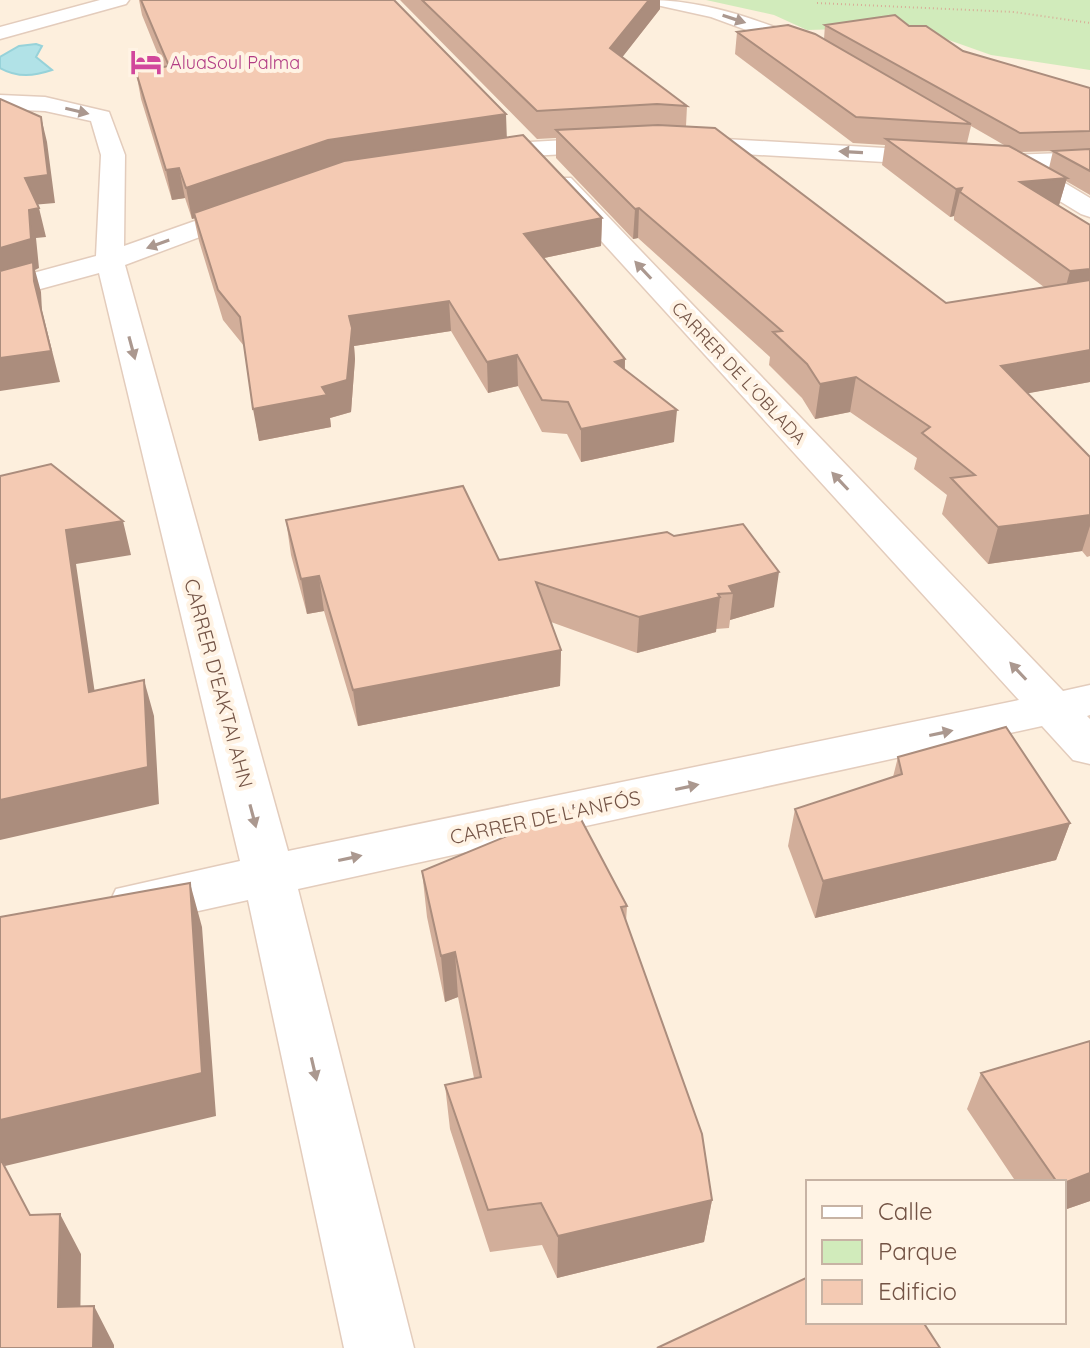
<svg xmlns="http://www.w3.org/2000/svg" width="1090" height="1348" font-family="Quicksand,sans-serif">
	<rect width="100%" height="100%" fill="#fdefdd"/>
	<path fill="#d1ebbb" d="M706,0H1090V70L991,55L912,27L807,30L774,15Z"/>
	<path fill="#b1e2e7" stroke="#97d2d9" stroke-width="2" d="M36,44L42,46L36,57L52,70C34,76 18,78 0,68V57L19,46Z"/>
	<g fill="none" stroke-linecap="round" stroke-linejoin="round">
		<defs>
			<path id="minor" d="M100,0H129L126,4L0,39V27Z
				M649,0C711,0 766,24 823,45L826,49L816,55L809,53L711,17L652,4Z
				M0,95L45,97L109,112L125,155L124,246L243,204H261L265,209L261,214L125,265L288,851L1019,700L553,188L550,183L553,178H571L1063,691L1090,685V715L1087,716L1090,719V764L1073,760L1042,726L298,889L414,1348H344L248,900L135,925L116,919L109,904L116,889L240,861L99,273L0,300V282L96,256L101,155L91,121L45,111L0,109Z
				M656,135L1008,155L1090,152V166L1040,168L1090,198V217L1081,214L1007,169L656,149L530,156L478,164L470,162L466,157L470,152L478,150L530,142Z"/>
		</defs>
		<use href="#minor" stroke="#e3ccbc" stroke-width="3"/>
		<path stroke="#d8ad97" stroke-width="2" stroke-dasharray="1 3" stroke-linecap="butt" d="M817,3L1014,12L1090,23"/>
		<use href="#minor" fill="#fff" fill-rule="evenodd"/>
	</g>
	<path fill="#d2ae9a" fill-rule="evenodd" d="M139,0H394L507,137L602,218L601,246L544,258L625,359V369L674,442L581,462L567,434L542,432L518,386L488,393L451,331L354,346L355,359L351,412L330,418L331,427L259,441L244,346L223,320L199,241L194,218L192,219L185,198L172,200L141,99L136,72L163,67L142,15Z
		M400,0H660V9L622,57L687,106L686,126L946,303L1044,287L954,220V216L950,217L882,165L885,145L853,143L735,54L737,32L824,39L825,25L909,26L963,51L1090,88V195L1066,181L1059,205H1057L1090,225V382L1028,393L1090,457V556L1087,557L1082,551L988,564L942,514L947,495L914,469L917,458L850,412L815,419L802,398L769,365L770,357L638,238L633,239L556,158V138L537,139ZM971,126L1004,145L967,143ZM1053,151L1049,168L1020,152L1057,151Z
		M286,520L499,560L667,532L774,607L730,620L729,628L716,629V632L637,653L551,622L561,650L560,686L358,726L324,611L307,614L291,555Z
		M898,757L1070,823L1056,860L815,918L788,846L795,809L893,777Z
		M422,871L627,906L626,922L712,1200L704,1242L557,1278L542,1245L490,1252L450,1129L445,1085L474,1078L458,997L445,1002L427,917Z
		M981,1073L1090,1201L1064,1210V1182H1016L967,1109Z"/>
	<path fill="#ab8d7d" d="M649,0H660V9L610,73V48Z
		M506,114L507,142L192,219L186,188L328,140Z
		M41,117L47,142L55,203L32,205L25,178Z
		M179,168L185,198L172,200L166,170Z
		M1067,178L1059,205L1013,210L1020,182Z
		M962,188L960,192L954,216L950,217L956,189Z
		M39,208L46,237L36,238L39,268L35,270L41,292L42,311L60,382L0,391V248L29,210Z
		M639,208L638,238L633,239L635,209Z
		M602,218L601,246L525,262L524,234Z
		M1090,269V297L1062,301L1070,271Z
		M449,301L451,331L354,346L355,359L351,412L330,418L331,427L259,441L253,409L322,387L349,316Z
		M1090,350V382L992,400L1001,366Z
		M517,355L518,386L488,393L487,362Z
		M625,359L624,390L615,362Z
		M856,377L850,412L815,419L820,384Z
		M677,410L674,442L581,462V429Z
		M1090,515V526L1082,551L988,564L998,527Z
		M123,521L131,555L76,564L100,728L89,692L66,530Z
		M779,572L774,607L730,620L733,593L729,586Z
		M319,576L324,611L307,614L301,579Z
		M720,597L716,632L637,653L639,617Z
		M561,650L560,686L358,726L353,690Z
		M144,680L154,716L159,804L0,840V800Z
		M1070,823L1056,860L815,918L823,881Z
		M190,883L202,927L216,1116L5,1166L0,1158V1120Z
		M455,952L458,997L445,1002L441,956Z
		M1090,1173V1201L1064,1210V1183Z
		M712,1200L704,1242L557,1278L558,1236Z
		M60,1214L81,1254L80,1345L58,1307Z
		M94,1306L114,1345V1348H93Z"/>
	<path fill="#f4cab3" stroke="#ab8d7d" stroke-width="2" d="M141,0H394L506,114L328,140L186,188L179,168L166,170L136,72L169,66Z
		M422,0H649L610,48L687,106L657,104L537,111Z
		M895,15L909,26H926L963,51L1090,88V131L1020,133L825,25Z
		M788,25L815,34L971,124L856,117L737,32Z
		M0,99L41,117L48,175L25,178L39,208L29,210L31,239L0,248Z
		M658,125L715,128L946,303L1090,280V350L1001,366L1090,457V515L998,527L951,478L975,475L922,433L930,427L856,377L820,384L807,364L773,332L782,331L639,208L635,209L556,130Z
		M523,135L602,218L524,234L625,359L615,362L677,410L581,429L568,402L542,400L517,355L487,362L449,301L349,316L352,328L347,380L322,387L327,395L253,409L240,317L218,290L194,213L344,161Z
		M886,139L1009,146L1067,178L1020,182L1090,225V269L1070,271L960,192L962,188L956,189Z
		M1090,149V171L1053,151Z
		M33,262L34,281L51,351L0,358V271Z
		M51,464L123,521L66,530L89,692L144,680L148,767L0,800V476Z
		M463,486L499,560L667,532L674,536L743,524L779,572L729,586L733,593L718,594L720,597L639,617L536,582L561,650L353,690L319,576L301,579L286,520Z
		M1006,727L1070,823L823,881L795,809L902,774L898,757Z
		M575,808L627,906L621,907L702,1134L712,1200L558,1236L541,1203L488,1210L445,1085L481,1077L455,952L441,956L422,871Z
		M190,883L202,1073L0,1120V917Z
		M1090,1041V1173L1064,1183L1057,1182L981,1073Z
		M0,1158L30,1215L60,1214L58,1307L94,1306L93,1348H0Z
		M808,1277V1322H923L940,1348H657Z"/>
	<defs><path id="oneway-solid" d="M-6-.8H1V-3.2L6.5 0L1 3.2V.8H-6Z" transform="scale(2)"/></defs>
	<g fill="#ab988f">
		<use href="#oneway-solid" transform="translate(734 19) rotate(18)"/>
		<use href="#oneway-solid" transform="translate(77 111) rotate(13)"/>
		<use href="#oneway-solid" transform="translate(851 152) rotate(-177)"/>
		<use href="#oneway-solid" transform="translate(158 244) rotate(160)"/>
		<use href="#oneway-solid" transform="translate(643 270) rotate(-133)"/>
		<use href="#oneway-solid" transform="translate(132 348) rotate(75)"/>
		<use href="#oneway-solid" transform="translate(840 481) rotate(-133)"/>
		<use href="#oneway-solid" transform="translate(1018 671) rotate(-133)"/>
		<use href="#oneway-solid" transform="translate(941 733) rotate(-12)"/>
		<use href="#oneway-solid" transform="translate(687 787) rotate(-12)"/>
		<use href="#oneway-solid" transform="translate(253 816) rotate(75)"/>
		<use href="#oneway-solid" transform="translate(350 858) rotate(-12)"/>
		<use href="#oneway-solid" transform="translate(314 1069) rotate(77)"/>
	</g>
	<defs>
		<symbol id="hotel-bare" viewBox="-9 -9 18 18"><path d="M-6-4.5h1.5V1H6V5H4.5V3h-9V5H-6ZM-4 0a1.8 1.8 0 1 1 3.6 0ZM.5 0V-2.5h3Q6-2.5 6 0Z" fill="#d1479c" stroke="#fff3e4" stroke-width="2.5" paint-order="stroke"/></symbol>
	</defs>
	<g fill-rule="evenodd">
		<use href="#hotel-bare" x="124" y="40" width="44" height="44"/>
	</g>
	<g text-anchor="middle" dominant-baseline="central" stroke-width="8" stroke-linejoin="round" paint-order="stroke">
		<g font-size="18" fill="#b23c85" stroke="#fff3e4" text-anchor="start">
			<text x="170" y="62">AluaSoul Palma</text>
		</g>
		<g font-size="18" fill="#735345" stroke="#fff3e4">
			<text transform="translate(739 373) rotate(47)">CARRER DE L'OBLADA</text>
		</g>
		<g font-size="20" fill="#735345" stroke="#fff3e4">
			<text transform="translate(219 683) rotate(75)">CARRER D'EAKTAI AHN</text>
			<text transform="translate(545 817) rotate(-12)">CARRER DE L'ANFÓS</text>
		</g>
	</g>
	<rect x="806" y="1180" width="260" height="144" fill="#fff3e4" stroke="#c7b3a4" stroke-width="2"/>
	<rect x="822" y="1206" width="40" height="12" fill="#ffffff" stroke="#c7b3a4" stroke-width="2"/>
	<text x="878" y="1220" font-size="24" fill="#735345">Calle</text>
	<rect x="822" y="1240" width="40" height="24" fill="#d1ebbb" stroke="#c7b3a4" stroke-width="2"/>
	<text x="878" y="1260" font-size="24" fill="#735345">Parque</text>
	<rect x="822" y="1280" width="40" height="24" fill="#f4cab3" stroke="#c7b3a4" stroke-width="2"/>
	<text x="878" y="1300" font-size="24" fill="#735345">Edificio</text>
</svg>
